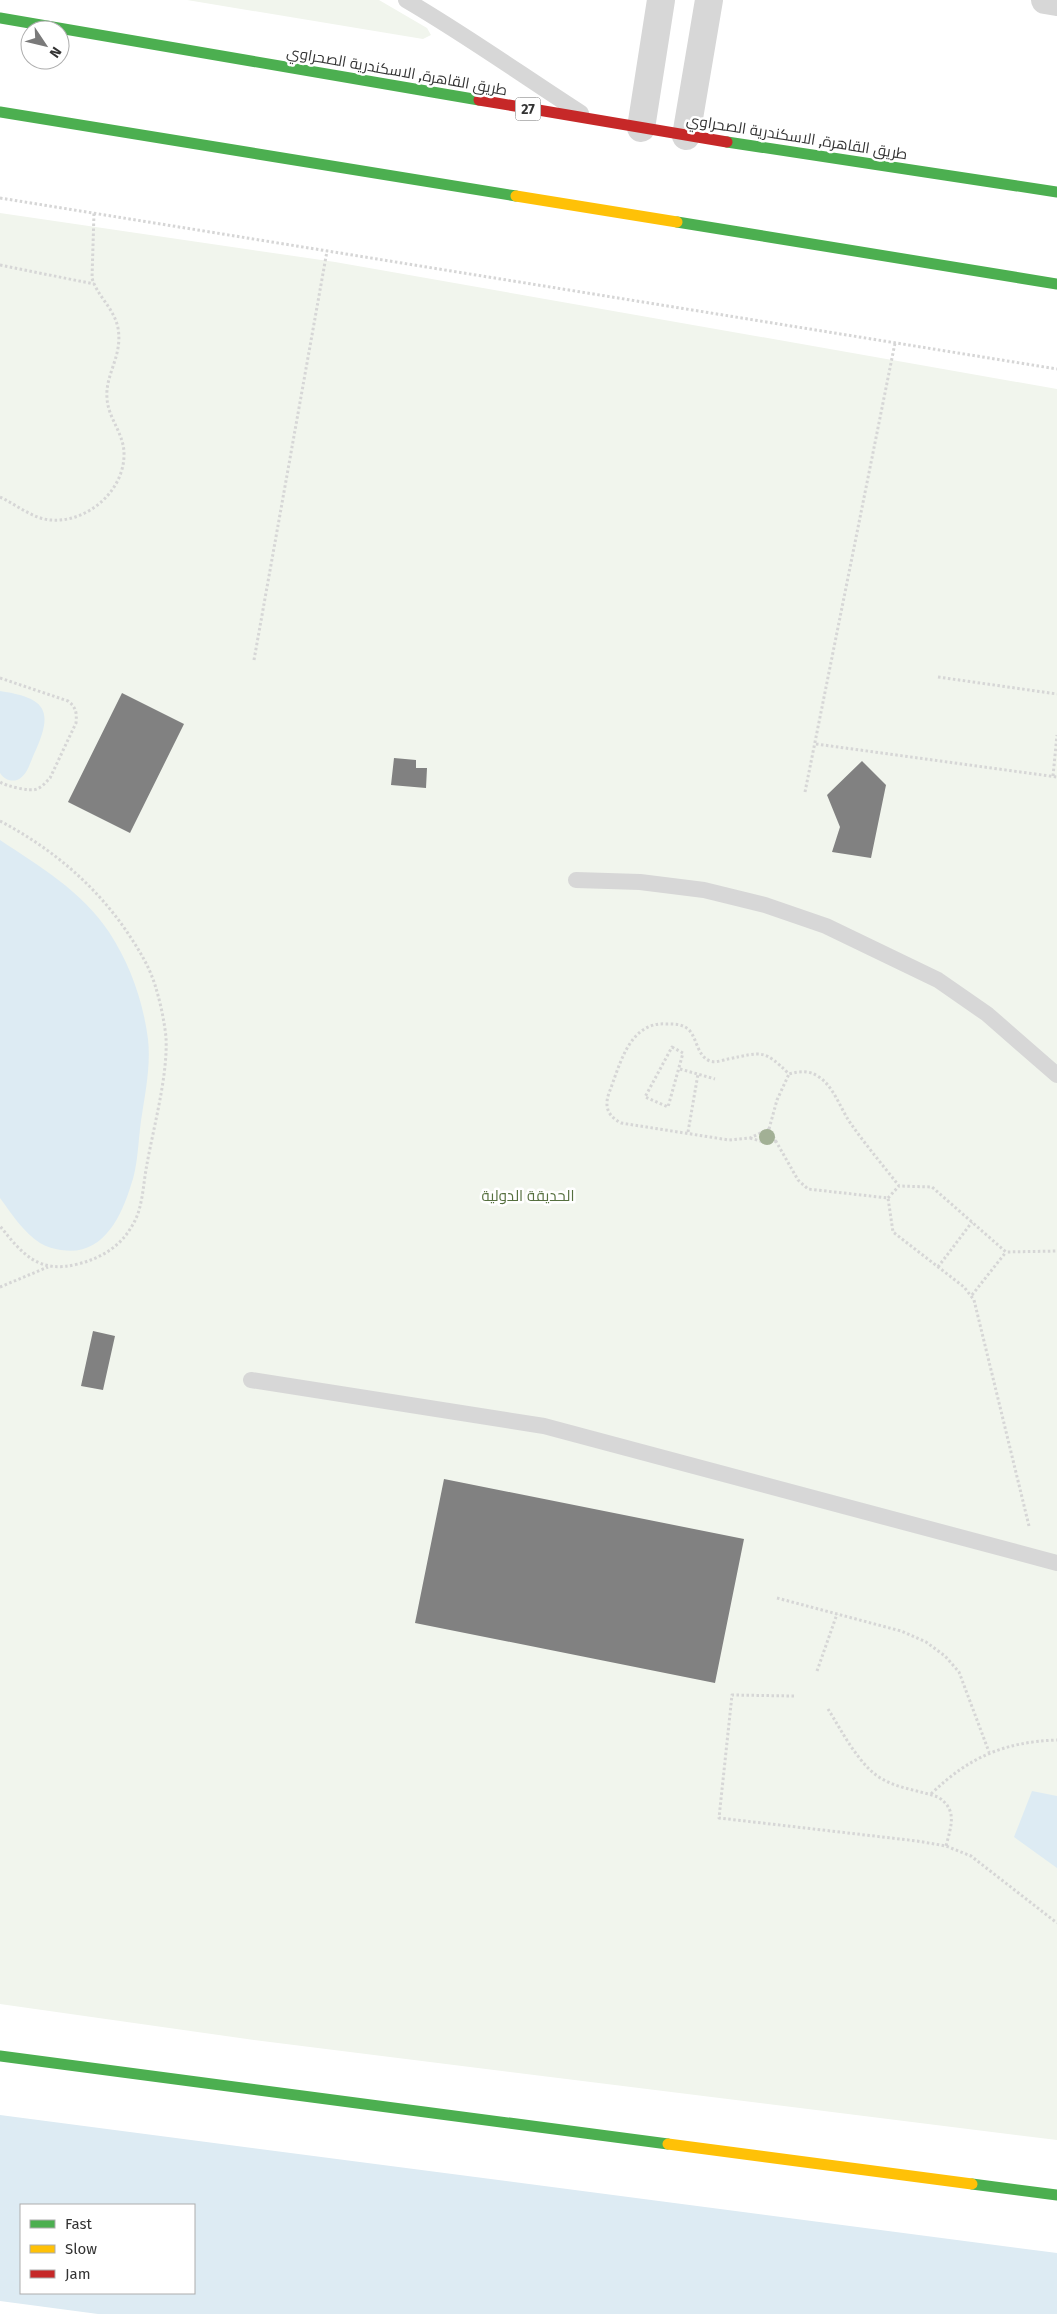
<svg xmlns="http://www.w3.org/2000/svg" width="1057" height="2314" font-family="'Fira Sans',Cairo,sans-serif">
	<rect width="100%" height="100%" fill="#fff"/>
	<path fill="#f1f5ed" d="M187,0H379L427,28L431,35L423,39Z
		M0,213L335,262L1057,389V2140L254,2040L0,2004Z"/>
	<path fill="#ddebf3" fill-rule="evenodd" d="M0,691C47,698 54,711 34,754C30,763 27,776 17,780C10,782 4,779 0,773Z
		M0,840C39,866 83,892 109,932C130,964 143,1001 148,1039C151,1066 145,1094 141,1121C138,1142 138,1166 131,1185C121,1218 102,1257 61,1250C54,1249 47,1247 40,1243C24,1233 11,1213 0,1198Z
		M1032,1791L1057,1796V1868L1014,1837Z
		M0,2115L1057,2253V2314H98L0,2301ZM194,2205V2293H21V2205Z"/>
	<path fill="#818181" d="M122,693L184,724L130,833L68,802Z
		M394,758L416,760V768H427L426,788L391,785Z
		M862,761L886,785L871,858L832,852L840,827L827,795Z
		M93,1331L115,1336L103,1390L81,1386Z
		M444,1479L744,1539L715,1683L415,1623Z"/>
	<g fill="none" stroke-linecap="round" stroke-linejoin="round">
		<path stroke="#d6d6d6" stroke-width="3" stroke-dasharray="2.5 2.5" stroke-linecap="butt" d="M0,198L1057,369
			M0,265L94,284
			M0,497C15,504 28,515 44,519C82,527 123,494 124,456C125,434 108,419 107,398C105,374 123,356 118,328C114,308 97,296 92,278L94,213
			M254,660L327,251
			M938,677L1057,694
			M0,678L68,701C76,707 77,713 76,723L50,778C46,782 42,787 37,789C30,792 6,786 0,782
			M816,744L1057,777
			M1053,776L1057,735
			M805,792L895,343
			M0,821C55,850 100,889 133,941C142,955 150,969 155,985C160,1001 164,1019 166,1037C168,1075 154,1125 147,1164C143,1184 143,1209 132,1226C120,1247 101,1258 78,1264C39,1274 23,1255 0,1226
			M672,1047L683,1053L668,1107L645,1097Z
			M680,1069L715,1079
			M769,1129L777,1100L789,1074
			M688,1132L698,1074
			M750,1138L767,1143L777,1141
			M888,1198L899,1186
			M938,1267L972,1222
			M0,1287L48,1267
			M972,1295L1006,1252
			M1029,1526L974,1300L964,1287L893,1232L888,1198L808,1189L798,1180L769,1129L750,1138L729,1140L621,1123C608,1116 604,1107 609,1093C620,1065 629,1021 667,1024C675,1024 683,1024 689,1030C697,1038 697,1056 710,1061C716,1063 723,1060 728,1059C762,1052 764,1049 789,1074C800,1071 809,1070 819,1077C833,1086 840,1107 849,1121C864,1143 882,1164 899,1186L932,1187L1006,1252L1057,1251
			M777,1598L901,1631L926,1642L945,1656L959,1672L989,1752
			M817,1671L837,1614
			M794,1696L732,1695L719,1818L917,1841L946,1846L971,1856L1057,1923
			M828,1709C842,1731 861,1770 886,1781C902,1789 921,1791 938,1797C958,1810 951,1826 946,1846
			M931,1794C969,1757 1004,1742 1057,1740"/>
		<path stroke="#d7d7d7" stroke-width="16" d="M406,0C466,35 522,75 581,113
			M576,880L640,882L704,890L765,905L826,926L938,980L987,1014L1057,1075
			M251,1380L544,1426L1057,1563"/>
		<path stroke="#d7d7d7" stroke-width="28" d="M1045,0L1057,2
			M641,128L661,0
			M686,136L709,0"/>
		<path stroke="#4caf50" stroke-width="11" d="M0,18L479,100
			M0,112L516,196
			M727,142L1057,192
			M677,222L1057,284
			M0,2056L668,2144
			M972,2184L1057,2195"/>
		<path stroke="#ffc107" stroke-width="11" d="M516,196L677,222
			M668,2144L972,2184"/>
		<path stroke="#c62828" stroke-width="11" d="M479,100L727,142"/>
	</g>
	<circle fill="#a2b095" cx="767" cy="1137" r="8"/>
	<g text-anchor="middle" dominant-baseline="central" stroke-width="5" stroke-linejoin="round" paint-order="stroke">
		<rect fill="#fff" stroke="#707070" stroke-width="1" x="515.5" y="97.5" width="25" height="23" rx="4"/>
		<g font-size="14" font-weight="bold" fill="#333">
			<text x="528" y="109">27</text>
		</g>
		<g font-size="15" fill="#333" stroke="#fff">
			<text transform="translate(397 71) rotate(10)">طريق القاهرة, الاسكندرية الصحراوي</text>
			<text transform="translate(797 137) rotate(9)">طريق القاهرة, الاسكندرية الصحراوي</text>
		</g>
		<g font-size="15" fill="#56703f" stroke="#fff">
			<text x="528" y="1196">الحديقة الدولية</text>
		</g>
	</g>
	<rect x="20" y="2204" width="175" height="90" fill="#ffffff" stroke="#adadad"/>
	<rect x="30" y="2220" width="25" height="8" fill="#4caf50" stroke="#adadad"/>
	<text x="65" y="2229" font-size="15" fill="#333333">Fast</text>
	<rect x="30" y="2245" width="25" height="8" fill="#ffc107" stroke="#adadad"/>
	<text x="65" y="2254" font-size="15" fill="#333333">Slow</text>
	<rect x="30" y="2270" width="25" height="8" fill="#c62828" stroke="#adadad"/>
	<text x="65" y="2279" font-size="15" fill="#333333">Jam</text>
	<g transform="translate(45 45) rotate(125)"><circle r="24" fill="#ffffff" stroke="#adadad"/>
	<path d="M0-4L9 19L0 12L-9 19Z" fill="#7a7a7a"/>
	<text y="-8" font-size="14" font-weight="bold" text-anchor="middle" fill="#333333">N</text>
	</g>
</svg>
